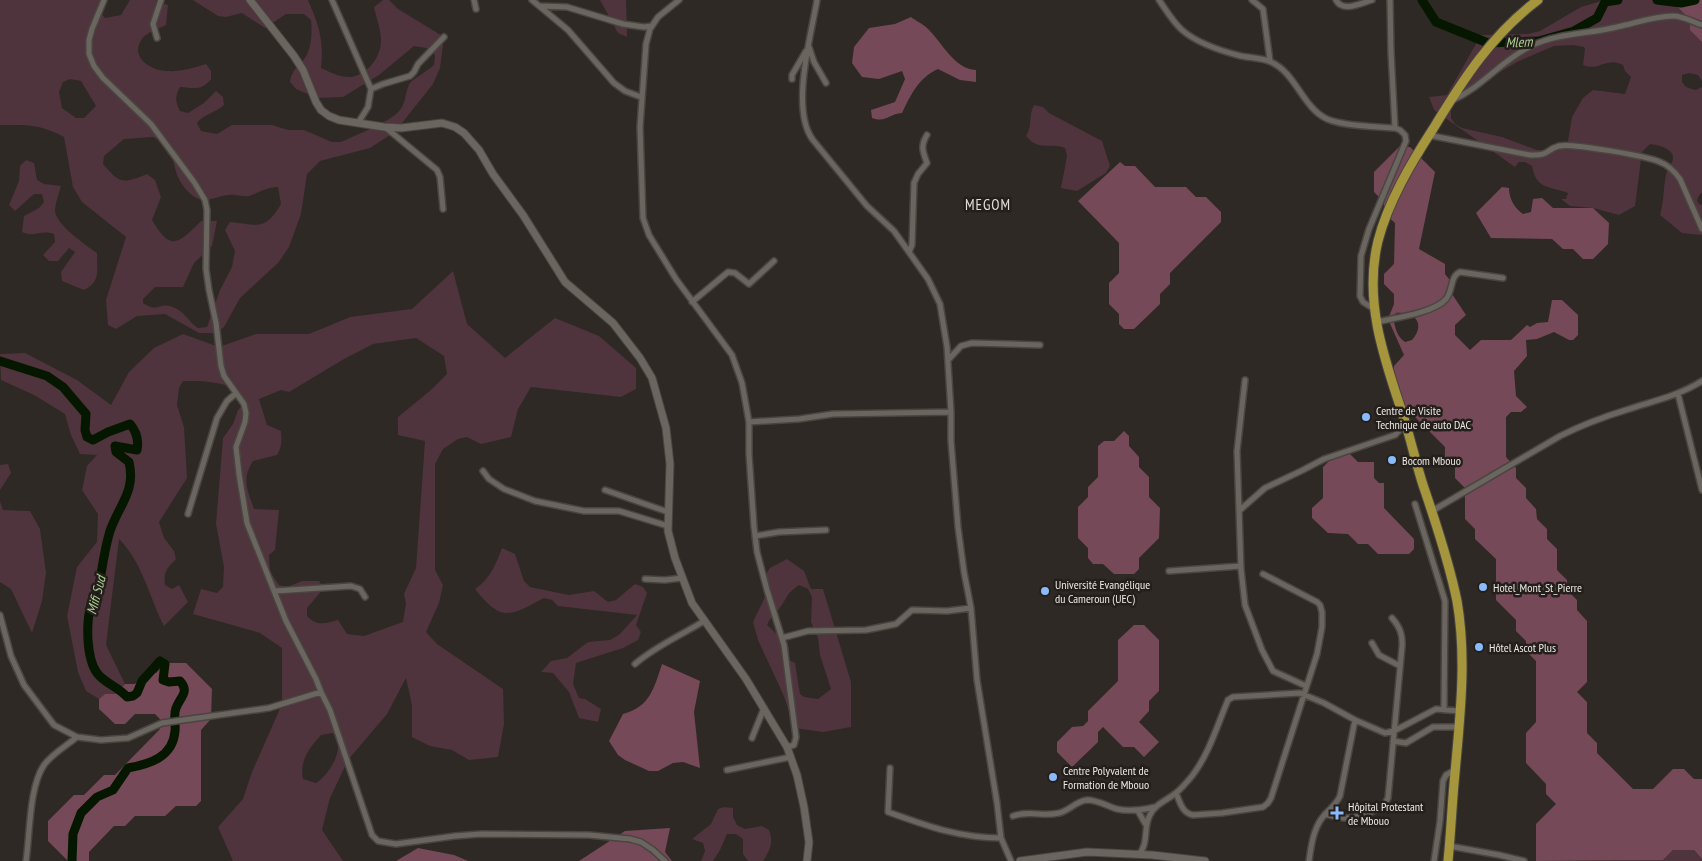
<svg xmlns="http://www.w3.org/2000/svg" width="1702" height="861" font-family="'PT Sans Narrow',sans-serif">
	<rect width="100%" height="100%" fill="#2e2924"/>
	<path fill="#4f333d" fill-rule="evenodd" d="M0,0H100V12L105,18L121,15L130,0H155L168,5L166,25C158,29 147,32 142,39C129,57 151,71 167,71C180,72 193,68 206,64L211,71V79C202,91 194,88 180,87C175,96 175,102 180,111L188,113L204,103L216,91L223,97L224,105C215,113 204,114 197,123L201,131L217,134L232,125H272L288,130H304L332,142H341C356,135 384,124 396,114C407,106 404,93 410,83C413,79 429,70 434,65L435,56L432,49L414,46L379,75L343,97L317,98L296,89L290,82C292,66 303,65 308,52C312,42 312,31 311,20L304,14H286L265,28L242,13L226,17L218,16L193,0H308C319,26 324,40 321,68C330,72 341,78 351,77C367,75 381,57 381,41C381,30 376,17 374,7L383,0H389L398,9L444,37L440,68L433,84L402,123L401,128L370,148L320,161L307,174L301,214L289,247L278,263L240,298L224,327L216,333H199L165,314L137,316L116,329L108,325L106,300L126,237L82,202L73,187L64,137C40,124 27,125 0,125ZM70,79L81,81L96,106L84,118H76L62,108L59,92L63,82ZM153,137C177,146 170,163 180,181C185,190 195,201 206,200C214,199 222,195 229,195C236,194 242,197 249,196C259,193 266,187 278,187L281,204C265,231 259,225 230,222L225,230L235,251L232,267L220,290L207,327L198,328C185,319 187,312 170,306C158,303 158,313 143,303V299L155,287H183L194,263L212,246L217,221H201C178,244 171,252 152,220L161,197L155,180L147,174C123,184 120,184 103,164L104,156L124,139Z
		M600,0H626L627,37L618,33Z
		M1605,0H1671L1690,20L1691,30L1702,42V81L1698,75L1689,73L1682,75V82L1686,87L1695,90L1702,87V192L1698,197L1697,201L1699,204L1702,205V235L1682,233L1660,215C1664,202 1663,189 1666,175C1667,168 1676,161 1672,154C1668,147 1657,145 1650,144L1642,152L1635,206L1619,215L1593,208L1570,206L1561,199H1566L1568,193C1550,186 1536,190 1532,166L1525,162H1519L1515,167L1434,110L1429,97L1447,95L1481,35L1528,34L1540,31L1581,7ZM1573,45L1584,47L1585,49L1583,65C1598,72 1607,56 1623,65L1625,71L1631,77L1625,94L1593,90L1583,98L1572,117L1568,141L1563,148L1556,151L1537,150L1502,137L1462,128L1455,124L1451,118V110L1455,103L1471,94L1493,76L1519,61L1554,46Z
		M1034,105L1043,107L1049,113L1102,141L1110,166L1106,173L1077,191L1061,188L1067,156L1065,148C1049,142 1039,152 1026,136C1033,125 1028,116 1034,105Z
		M26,160L34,163L37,180L44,184L61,186C59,193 56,201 55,209C54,224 86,245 97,253C97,270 101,282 84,290L62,281L61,272L75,252L69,248L58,261H49L43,255L55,242L54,234C40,229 35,238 22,232L24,216L39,208L44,202L42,194H34L15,211L9,205L19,181L20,166Z
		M453,271L467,324L505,358L555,318L599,336L636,368V389L621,397L531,387L518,409L511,437L481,444L467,437L458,439L443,449L435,464V570L443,585L439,603L426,632L437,644L503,689L504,724L498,757L469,760L452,750L430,746L412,737V705L406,678L387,714L348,760L330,798L322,830L343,861H233L218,827L243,799L252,772L282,704V648L260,633L193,614L201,589L217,593L223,587L224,567L216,524L223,438L233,424L238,410L244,404L241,400L240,392C224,381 202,381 183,381L179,388L177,405L184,427L187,478L159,522L164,538L174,551L176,559C167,568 163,572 165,585L172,589L179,585L188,602L164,626C149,597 143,563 119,539L106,645L125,684L115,694H105L99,699L86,691L78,672L67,616L77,567L97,542L98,514L82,490L87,466L97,455L80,454L71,435L65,414L34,395L1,380L0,354L25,353L77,380L111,405L129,372L154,348L183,334L219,347L256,334H309L350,317L412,309ZM416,338L444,356L447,374L431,390L398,417V435L425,441L416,568L404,594L406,603L403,622L364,636L347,634L338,620C325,623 318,627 307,616V608L324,588L319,581H302L287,587L279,585L270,572L269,555L275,550L279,510L254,509C248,491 241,479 253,461L277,455C282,447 282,441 281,431L267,425L259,399L281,390L289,392L344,359L373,344ZM333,733C347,747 329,775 316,783L303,779C299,761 310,747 321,735Z
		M8,464L11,473L0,490V465Z
		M0,501L3,510L30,511L40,529L46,573L42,601L32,633L11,589L0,582Z
		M502,548L515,554L524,581L530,587L569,595L594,591L608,602L616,600L635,584L643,587L647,593L636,625L641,632L638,640L623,648L576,663L573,684L579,698L585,699L601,709L598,722L579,718L569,692L553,673L541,672L551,661L567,658L588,642L610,640L620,634L637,615L558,606L552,600L544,598C510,616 502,623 475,589C490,579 496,564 502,548Z
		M787,559L804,571L811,589H823L851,682V727L823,732L795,728L783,694L758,640L753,622L765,597L764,577L770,568ZM799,585L808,589L812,597L811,622L818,638L820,655L831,689L818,699L804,697L800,694L795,663L789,660V648L786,642L767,625C770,618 774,615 779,609C788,597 785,595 799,585Z
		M724,807L733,808V817L737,825L745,829L762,826L769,830C774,842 770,850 763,861H748L743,854V839L736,834H727L720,850L713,861H701L705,851L703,843L692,839L711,824L718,809Z
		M1673,850H1694L1702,859V861H1591L1663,860Z"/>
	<path fill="#754958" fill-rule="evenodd" d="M1671,0H1702V42L1690,30V20Z
		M911,17C916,21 923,24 927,28C942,42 954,69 976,70V82L960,80L938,69C918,78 911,95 902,113C888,114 887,123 872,118L871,110L895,102L905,79L902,71L879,79L862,77L852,63L854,47L869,28L895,24Z
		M1400,146L1410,147L1435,172L1419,249L1445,264V274L1452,283V294L1466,315L1455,325V335L1470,350L1481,340H1511L1527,325L1530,327L1537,323L1548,322L1552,300H1562L1578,315V335L1573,340H1569L1554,332L1537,339L1526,340L1527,356L1514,371L1516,396L1527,407L1521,412H1511L1506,417V457L1516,468V478L1526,488V498L1536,509L1537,519L1547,529V539L1557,549V570L1567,580V590L1577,600V610L1587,621V682L1577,692L1587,702V733L1597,743V753L1633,789H1653L1673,769H1684L1694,779H1702V859L1694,850H1673L1663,860L1536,861V824L1556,804L1546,794V784L1526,763V733L1536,722V661L1526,651V641L1516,631V620L1496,600V559L1475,539V529L1465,519V488L1455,478V467L1445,457V447L1394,396V366L1404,355L1388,319L1394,304V294L1384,284V274L1394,264L1395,223L1384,213V202L1374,192V172ZM1396,313C1415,311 1426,324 1412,340L1405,342C1396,336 1395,326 1393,317Z
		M1120,162L1125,166H1135L1155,187H1186L1196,197H1206L1221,212V222L1170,273V284L1160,294V304L1134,329H1124L1119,324V314L1109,304V283L1119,273V243L1078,201Z
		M1502,187L1509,188C1509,198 1514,208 1523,214L1531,212L1533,199L1542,198L1553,208H1593L1609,223L1608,244L1593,259H1583L1573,249H1563L1552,239L1491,238L1476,213Z
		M1124,431L1129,436V446L1139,457V467L1149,477V497L1160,508L1159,538L1139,558V569L1134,574H1114L1103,564H1093L1088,558V548L1078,538V507L1088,497V487L1098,477V446L1104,441H1114Z
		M1338,452H1348L1358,462H1374V478L1379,483H1384V508L1414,539V549L1409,554H1378L1368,544H1358L1348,534L1328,533L1312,518V508L1323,498V467Z
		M1134,625H1144L1159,640V691L1149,701V711L1139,722L1159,742L1144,757L1134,747H1123L1103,727L1098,732V742L1072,767L1057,752V742L1072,727L1083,726L1088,721V711L1118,681V640Z
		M166,663H186L212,689L211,719L201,730V801L196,806H176L165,816H135L125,826H114L89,852V861H68L48,841V821L74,795H84L104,775H115L160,729V719L155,714H135L125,724H115L99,709V699L105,694H115L125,684H135L145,673H156Z
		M662,664L700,681L694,712L700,768L683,762L673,763L658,771H649L625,760L618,755L609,741L623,714C650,707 654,688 662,664Z
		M670,828L665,852L672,861H579L625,831Z
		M418,848L454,855L468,861H396Z"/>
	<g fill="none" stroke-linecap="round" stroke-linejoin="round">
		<path stroke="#061700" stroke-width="9" d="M1422,0L1436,22L1488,43L1539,41L1574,31L1597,18L1605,2L1618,0
			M1657,0L1681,3L1695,0
			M0,361L47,376L63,387L86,414L85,430L87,437L93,440L108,432L130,424C136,431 139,440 137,450L115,446L116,452L129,462C136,491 119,505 110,531C104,550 102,571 98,591C97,596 93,600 91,605C86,622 86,658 97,673C104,683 119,687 127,697L133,696L137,693L142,681L160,661L165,664L163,680L169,682L180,681C190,692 180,697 176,708C173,716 176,723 175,731C173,757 150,764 128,768L113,790L97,797L81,813L73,834L72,861"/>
		<defs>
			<path id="street" d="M104,0L92,29L89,40V54L94,66L103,78L151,124L194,182L205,200L207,210L206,269L209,290L216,323L221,366L224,376L244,404L246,413L245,422L236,447L239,474L247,523L286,621L316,679L321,692L330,710L372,835L378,841L396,844L455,836L481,834L589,835L630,839L641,842L653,850L665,861
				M332,0L371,89L368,107L358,123
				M474,0L476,9
				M532,0L568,30L614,83L625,91L641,97
				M679,0L658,17L650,29L646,44L640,127L643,218L649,235L676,279L732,355L742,383L749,422V454L754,527L757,552L767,590L784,645L796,737L794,745L787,747
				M817,0C811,36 790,110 813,140L867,206L894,231L928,279L940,304L947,347L951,412V441L958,527L964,572L971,608L977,680L997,803L1001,838L1011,861
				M1159,0C1166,10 1173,22 1182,30C1198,44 1221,51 1241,56C1251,58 1263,58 1271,62C1296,73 1302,107 1327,119C1343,126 1376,127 1395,128L1400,130L1405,135L1406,141L1369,229L1361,256L1360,296L1363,302L1374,309
				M1252,0L1263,9L1270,61
				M1336,0C1343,13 1361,3 1372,0
				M1390,0L1391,52L1395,128
				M540,6L567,7L623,24L644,27L652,26
				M157,38L153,24L161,0
				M809,47L814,62L826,83
				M792,79V75L806,51
				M371,89L383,84L410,76L414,72L418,64L444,37
				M1453,100C1483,86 1501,61 1531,46C1558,33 1589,34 1617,27C1636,23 1654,16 1673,16C1683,16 1693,22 1702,25
				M385,127L437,170L440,177L443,209
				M1428,135L1530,155C1550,156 1545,150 1559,146C1571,143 1647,156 1660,162C1668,165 1675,172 1680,179L1702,229
				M909,252L912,245L914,183L918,174L927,163C923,152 920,146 927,135
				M692,302L728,272L735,273L749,284L774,261
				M1376,322C1395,318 1434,313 1446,299C1453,291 1450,276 1460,272L1503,278
				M949,359L961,346L972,343L1040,345
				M1245,380L1237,451L1241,569L1245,605L1262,650L1273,671L1306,686
				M1678,394L1702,490
				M749,422L799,419L833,414L951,412
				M483,471L489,479L504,489L535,501L584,511H619L668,526
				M605,490L668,512
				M1415,504L1445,601L1444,710
				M1240,510L1265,488L1301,471L1324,459L1395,435L1405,424
				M1432,511L1560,436C1582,425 1603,417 1626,410C1653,401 1678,396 1702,381
				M188,514L217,418L227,401L235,394
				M755,536L779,532L826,530
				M1169,571L1241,566
				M645,579L665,580L682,578
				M275,591L351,586L360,589L365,597
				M0,615L11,656L24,685L54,725L77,737L101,740L128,738L162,723L269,708L321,692
				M782,638L808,631L866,630L896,624L912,610L947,611L971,608
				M1372,643L1379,655L1400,666
				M635,664C656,646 680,636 704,621
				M752,738L764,708
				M1393,741L1406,743L1433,727H1459
				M890,768L888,812C927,826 959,838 1001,838
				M727,770L791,757
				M1176,793C1180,802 1182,813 1193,815L1222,813L1263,807L1268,803L1271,798L1317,654L1322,627V612L1320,605L1317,602L1263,574
				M1138,811L1146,825
				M1325,814C1332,816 1339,818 1345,818C1358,818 1383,811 1388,798L1402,647C1403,635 1400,627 1392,618
				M1013,816C1029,810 1044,817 1059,813C1069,811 1076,801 1087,800C1098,800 1107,806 1117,809C1130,812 1142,810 1155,807
				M1449,846L1499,855L1524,861
				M1139,854C1149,844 1143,827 1150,815C1155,804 1167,800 1176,793C1182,788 1187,782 1192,776C1209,754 1217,726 1228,700L1233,697L1300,693L1324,703L1355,720L1385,733L1394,731L1436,709L1460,711
				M26,861C30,834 29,787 44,765C52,754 66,746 77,737
				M1309,861C1311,847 1313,830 1322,818C1328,810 1336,805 1340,796L1355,720
				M1434,861L1440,821L1443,781L1446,775L1455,770"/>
			<path id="secondary" d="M250,0L294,56L303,70L316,102L321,110L329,116L339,120L384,127L401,128L442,123L455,127L464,133L479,150L493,174L523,215L565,282L613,323L640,358L652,378L666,428L670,464L668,531L675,558L692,603L746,679L787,747L797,775L804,807L809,842L807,861
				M1020,861L1087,852L1152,855L1205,861"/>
			<path id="highway" d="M1448,861C1451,832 1452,802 1455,773C1460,716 1467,658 1457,601C1449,562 1436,523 1423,485C1416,463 1411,441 1404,418C1385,361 1363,302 1378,241C1388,202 1411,163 1433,129C1462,81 1492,34 1538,0"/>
		</defs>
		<use href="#street" stroke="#494541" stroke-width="8"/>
		<use href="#secondary" stroke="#494541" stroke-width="9"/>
		<use href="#highway" stroke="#494541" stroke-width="11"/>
		<use href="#street" stroke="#6b6560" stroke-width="5"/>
		<use href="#secondary" stroke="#6b6560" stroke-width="7"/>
		<use href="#highway" stroke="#a5953c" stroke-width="9"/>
	</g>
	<g fill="#89bafc" stroke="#241f1b" stroke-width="2">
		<circle cx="1366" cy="417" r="5"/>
		<circle cx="1392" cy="460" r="5"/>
		<circle cx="1483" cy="587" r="5"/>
		<circle cx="1045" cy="591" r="5"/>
		<circle cx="1479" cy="647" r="5"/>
		<circle cx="1053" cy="777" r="5"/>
		<path d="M1334.5 805.5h5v5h5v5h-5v5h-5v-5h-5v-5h5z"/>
	</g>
	<g text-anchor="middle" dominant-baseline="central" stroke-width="5" stroke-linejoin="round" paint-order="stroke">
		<g font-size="12" fill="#ebe8e5" stroke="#241f1b" text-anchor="start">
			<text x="1376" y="410">Centre de Visite<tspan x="1376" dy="14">Technique de auto DAC</tspan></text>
			<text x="1402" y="460">Bocom Mbouo</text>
			<text x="1055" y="584">Université Evangélique<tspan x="1055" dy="14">du Cameroun (UEC)</tspan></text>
			<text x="1493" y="587">Hotel_Mont_St_Pierre</text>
			<text x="1489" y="647">Hôtel Ascot Plus</text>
			<text x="1063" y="770">Centre Polyvalent de<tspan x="1063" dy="14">Formation de Mbouo</tspan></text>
			<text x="1348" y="806">Hôpital Protestant<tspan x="1348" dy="14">de Mbouo</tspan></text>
		</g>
		<g font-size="14" font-style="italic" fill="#a9ce90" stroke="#241f1b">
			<text transform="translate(1519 42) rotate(-2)">Mlem</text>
			<text transform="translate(96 595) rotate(-75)">Mifi Sud</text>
		</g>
		<g font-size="15" letter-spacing="1" fill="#e4ddd7" stroke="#241f1b">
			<text x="988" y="204">MEGOM</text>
		</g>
	</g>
</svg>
